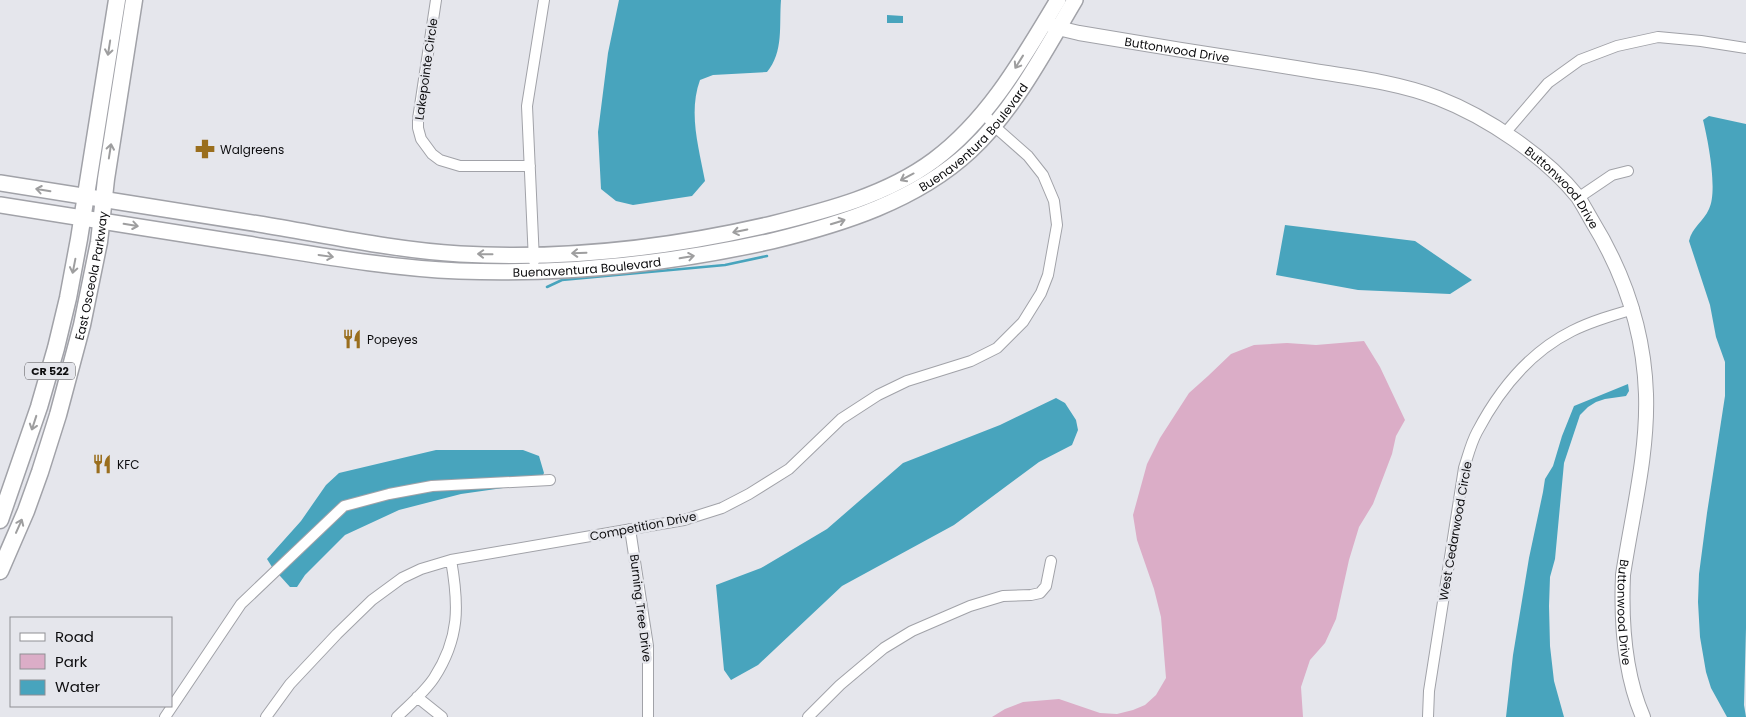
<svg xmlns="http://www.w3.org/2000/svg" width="1746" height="717" font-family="Poppins,sans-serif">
	<rect width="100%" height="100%" fill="#e5e6ec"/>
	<path fill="#dbadc7" d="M1364,341L1380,367L1405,420L1396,436L1392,454L1373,504L1359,527L1349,560L1336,619L1325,643L1310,660L1301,687L1303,717H992L1005,709L1023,702L1059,699L1100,713L1117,714L1133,710L1145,705L1156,695L1166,678L1161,617L1154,589L1137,540L1133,515L1147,464L1160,438L1189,393L1208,376L1231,354L1254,345L1287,343L1316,345Z"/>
	<path fill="#48a4bd" d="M619,0H781C779,25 784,52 767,72L713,75L700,80C688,113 699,148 705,181L692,196L633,205L616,201L601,189L598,132L608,53Z
		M887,15L903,16V23H887Z
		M1709,116L1746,124V628L1744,705L1746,717H1727L1711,688L1706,672L1700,637L1698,602L1699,574L1707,513L1725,396V362L1716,337L1710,305L1689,241C1692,227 1704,221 1709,209C1718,191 1708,140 1703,120Z
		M1285,225L1415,241L1472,280L1450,294L1358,290L1276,275Z
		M1628,384L1629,391L1626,396L1605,399L1596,402L1588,407L1580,415L1564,463L1555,559L1550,577L1549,606L1550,646L1554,681L1564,717H1506L1513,655L1529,558L1543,492L1545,479L1553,466L1562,436L1574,406Z
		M1056,398L1065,403L1076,420L1078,430L1072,445L1039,462L954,525L842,586L758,665L731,680L724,670L716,585L761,568L827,529L903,463L1000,425Z
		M436,450H523L539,456L544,473L541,479L518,486L461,494L399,510L345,535L305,575L297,587H290L272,567L267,559L301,521L326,485L339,473Z"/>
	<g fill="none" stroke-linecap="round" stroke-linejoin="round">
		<path stroke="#48a4bd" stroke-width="2.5" d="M547,287L562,280L725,265L767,256"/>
		<defs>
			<path id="minor" d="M436,0L418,119V128L421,139L432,154L440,160L460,166H530
				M1505,133L1548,83L1580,60L1617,46L1658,37L1701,41L1746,48
				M1578,198L1612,175L1628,171
				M534,261L527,106L544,0
				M630,529L648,646V717
				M417,697L442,717
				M165,717L241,604L344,506L389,494L432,486L550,480
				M266,717L290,684L337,634L372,600L402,578L421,569L451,560L684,520L722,508L749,494L789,469L841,419L878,395L907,381L971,361L997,348L1023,322L1041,293L1048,275L1057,225L1054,201L1043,175L1028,156L994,126L984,113
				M397,717C409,705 424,693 434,678C460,638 459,605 451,560
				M808,717L840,685L884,648L912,631L970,606L1003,596L1031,595L1040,593L1046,586L1051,561
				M1428,717L1429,691L1464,468C1468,456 1471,443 1477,432C1499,390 1530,352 1572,331C1592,321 1613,315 1634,309"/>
			<g id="tertiary">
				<path id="s1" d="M1050,24L1058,28L1079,33C1151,45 1224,57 1296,68C1342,76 1395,81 1438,98C1487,117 1545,156 1578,197C1583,205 1588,214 1592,221C1624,273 1644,332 1646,394C1648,454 1632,515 1623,575C1621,622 1624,673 1643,717"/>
			</g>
			<g id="secondary">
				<path d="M0,183C86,197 173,210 259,224C326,235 393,250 460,254C566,260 670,248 772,224C828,210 887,195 934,160C989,119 1023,58 1058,0"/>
				<path id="s2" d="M0,205C82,218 165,231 247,244C317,255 388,268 459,271C564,275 669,264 772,241C842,224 916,201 970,151C1015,109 1044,52 1075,0"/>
			</g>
			<g id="primary">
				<path d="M0,520L39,407L56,348L68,298L79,239L117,0"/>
				<path id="s3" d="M0,571L26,511L40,472L58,415L82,325L99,242L106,179L134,0"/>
			</g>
		</defs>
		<use href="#minor" stroke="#a1a2a8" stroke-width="12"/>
		<use href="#tertiary" stroke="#a1a2a8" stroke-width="16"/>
		<use href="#secondary" stroke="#a1a2a8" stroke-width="18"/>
		<use href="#primary" stroke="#a1a2a8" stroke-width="19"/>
		<use href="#minor" stroke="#fff" stroke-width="10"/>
		<use href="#tertiary" stroke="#fff" stroke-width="14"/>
		<use href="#secondary" stroke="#fff" stroke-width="15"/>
		<use href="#primary" stroke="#fff" stroke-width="16"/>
	</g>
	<defs><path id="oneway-shaft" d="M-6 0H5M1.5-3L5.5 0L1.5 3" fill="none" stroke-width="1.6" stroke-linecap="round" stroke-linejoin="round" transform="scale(1.25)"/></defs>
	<g stroke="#9e9e9f">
		<use href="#oneway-shaft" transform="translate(109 48) rotate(99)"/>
		<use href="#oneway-shaft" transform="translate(1019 62) rotate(122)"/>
		<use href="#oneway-shaft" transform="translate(110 151) rotate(-81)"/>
		<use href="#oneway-shaft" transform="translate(907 177) rotate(152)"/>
		<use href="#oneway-shaft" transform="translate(43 190) rotate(-171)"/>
		<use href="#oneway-shaft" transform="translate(838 222) rotate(-17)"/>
		<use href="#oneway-shaft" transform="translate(131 225) rotate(9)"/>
		<use href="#oneway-shaft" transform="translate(740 231) rotate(168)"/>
		<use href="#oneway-shaft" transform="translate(579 253) rotate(178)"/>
		<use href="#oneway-shaft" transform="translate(485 254) rotate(-179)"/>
		<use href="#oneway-shaft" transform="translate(326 256) rotate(8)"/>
		<use href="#oneway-shaft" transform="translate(687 257) rotate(-10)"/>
		<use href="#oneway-shaft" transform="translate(74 266) rotate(101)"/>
		<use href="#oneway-shaft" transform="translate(34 423) rotate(108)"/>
		<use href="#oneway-shaft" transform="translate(19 526) rotate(-66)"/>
	</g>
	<defs>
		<symbol id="pharmacy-bare" viewBox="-9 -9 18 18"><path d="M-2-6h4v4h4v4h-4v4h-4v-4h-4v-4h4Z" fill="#9a6e1d" stroke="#e5e6ec" stroke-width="2.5" paint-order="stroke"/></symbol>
		<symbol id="restaurant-bare" viewBox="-9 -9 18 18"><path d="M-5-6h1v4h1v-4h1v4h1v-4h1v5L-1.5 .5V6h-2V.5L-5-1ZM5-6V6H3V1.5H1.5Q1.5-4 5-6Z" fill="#9a6e1d" stroke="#e5e6ec" stroke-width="2.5" paint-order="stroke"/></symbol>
	</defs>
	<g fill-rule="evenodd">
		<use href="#pharmacy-bare" x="191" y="135" width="28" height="28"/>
		<use href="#restaurant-bare" x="338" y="325" width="28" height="28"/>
		<use href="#restaurant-bare" x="88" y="450" width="28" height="28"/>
	</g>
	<g text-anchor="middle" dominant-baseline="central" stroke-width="5" stroke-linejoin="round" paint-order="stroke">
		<rect fill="#e5e6ec" stroke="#4e4e51" stroke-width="1" x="25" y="362.5" width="50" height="17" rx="4"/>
		<g font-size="11" font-weight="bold" fill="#0d0d0f">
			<text x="50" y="371">CR 522</text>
		</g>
		<g font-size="12" fill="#0d0d0f" stroke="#e5e6ec">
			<text stroke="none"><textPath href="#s1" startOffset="130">Buttonwood Drive</textPath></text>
			<text transform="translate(426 69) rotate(-82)">Lakepointe Circle</text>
			<text stroke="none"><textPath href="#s2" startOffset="1011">Buenaventura Boulevard</textPath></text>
			<text stroke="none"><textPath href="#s1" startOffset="551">Buttonwood Drive</textPath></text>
			<text stroke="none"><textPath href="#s2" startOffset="592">Buenaventura Boulevard</textPath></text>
			<text stroke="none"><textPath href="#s3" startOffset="310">East Osceola Parkway</textPath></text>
			<text transform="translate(643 526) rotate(-11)">Competition Drive</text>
			<text transform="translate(1455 531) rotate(-80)">West Cedarwood Circle</text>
			<text transform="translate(641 608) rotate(83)">Burning Tree Drive</text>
			<text stroke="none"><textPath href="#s1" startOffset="1000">Buttonwood Drive</textPath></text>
		</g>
		<g font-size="12" fill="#0d0d0f" stroke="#e5e6ec" text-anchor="start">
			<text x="220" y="149">Walgreens</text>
			<text x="367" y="339">Popeyes</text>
			<text x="117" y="464">KFC</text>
		</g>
	</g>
	<rect x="10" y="617" width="162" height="90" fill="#e5e6ec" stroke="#8f8f94"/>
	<rect x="20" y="633" width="25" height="8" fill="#ffffff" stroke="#8f8f94"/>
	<text x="55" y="642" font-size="15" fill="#0d0d0f">Road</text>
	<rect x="20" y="654" width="25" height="15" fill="#dbadc7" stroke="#8f8f94"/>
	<text x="55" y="667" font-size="15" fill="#0d0d0f">Park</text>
	<rect x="20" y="680" width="25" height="15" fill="#48a4bd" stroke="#8f8f94"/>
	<text x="55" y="692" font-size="15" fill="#0d0d0f">Water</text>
</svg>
